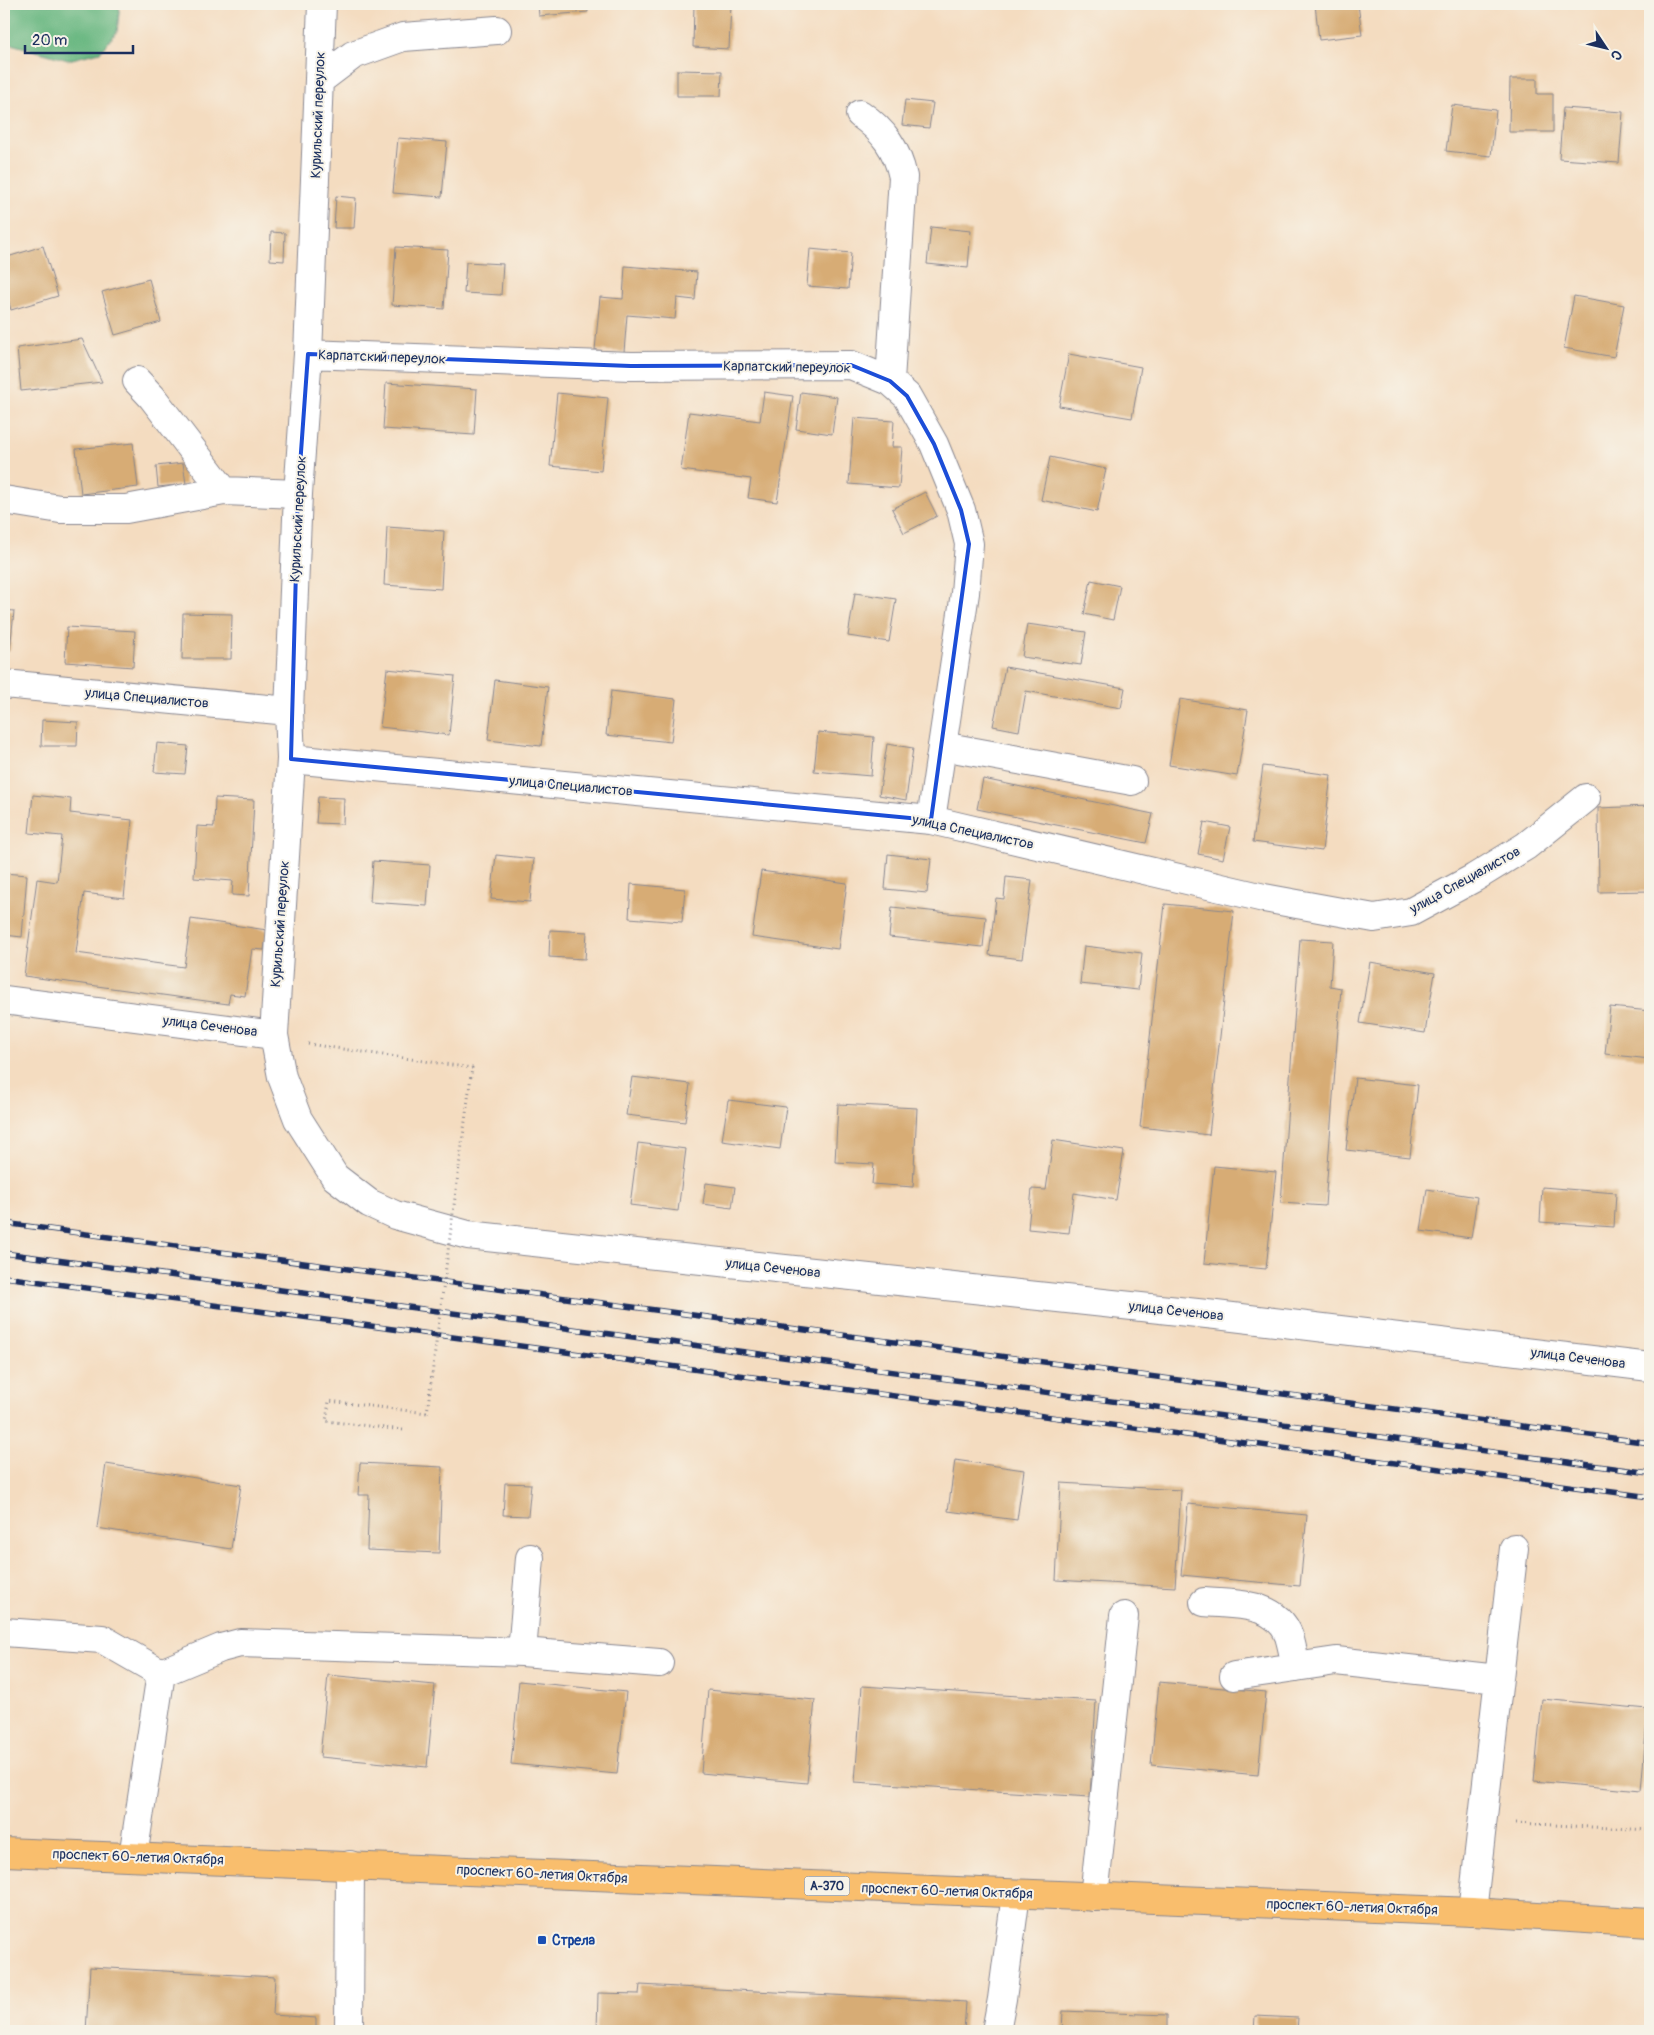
<svg xmlns="http://www.w3.org/2000/svg" width="1654" height="2035" font-family="Pangolin,sans-serif">
	<rect width="100%" height="100%" fill="#f7f3e8"/>
	<filter id="ink" filterUnits="userSpaceOnUse"><feTurbulence type="fractalNoise" baseFrequency=".02" numOctaves="2"/><feDisplacementMap in="SourceGraphic" scale="10" xChannelSelector="R" yChannelSelector="G"/><feConvolveMatrix kernelMatrix="1 2 1 2 8 2 1 2 1" color-interpolation-filters="sRGB"/></filter>
	<filter id="wash" filterUnits="userSpaceOnUse"><feTurbulence type="fractalNoise" baseFrequency=".0096" numOctaves="4" result="noise"/><feDisplacementMap in="SourceGraphic" scale="20" xChannelSelector="R" yChannelSelector="G"/><feGaussianBlur stdDeviation="1.12" result="paint"/><feColorMatrix in="noise" values="0 0 0 0 0 0 0 0 0 0 0 0 0 0 0 0 0 1.4 0 .05"/><feComposite in="paint" operator="in"/></filter>
	<g filter="url(#wash)">
		<rect width="100%" height="100%" fill="#f4dcc0"/>
		<path fill="#6ab882" stroke="#427470" d="M4,4H120L117,32L100,52L68,60L4,42Z"/>
		<g id="blocks">
			<path fill="#d7ac74" d="M538,4H587L588,12L539,16Z
				M694,4H731L729,49L693,47Z
				M1315,4H1358L1362,35L1319,40Z
				M677,70L722,71L721,96H677Z
				M1510,79H1537V94H1553V132H1509Z
				M905,100L933,103L929,128L902,125Z
				M1452,105L1496,110L1491,156L1446,151Z
				M1563,108L1623,112L1619,163L1559,159Z
				M398,138L447,142L442,197L393,193Z
				M336,196L356,198L354,228H334Z
				M931,227L971,231L968,268L927,264Z
				M271,232L285,233L284,261L270,260Z
				M43,246L58,296L11,310L4,285V258Z
				M396,247L448,250L444,309L392,305Z
				M810,249L851,253L848,289L807,286Z
				M466,262L503,264L501,295L464,293Z
				M625,266L697,272L695,300L677,298L675,319L627,315L624,352L595,350L600,297L623,299Z
				M149,279L161,322L115,335L102,292Z
				M1574,296L1624,305L1614,357L1564,348Z
				M82,339L102,382L21,391L17,348Z
				M1069,354L1141,367L1132,418L1059,406Z
				M386,383L477,389L474,435L383,429Z
				M764,392L793,396L777,502L748,498L751,479L681,470L689,412L760,421Z
				M801,392L837,397L832,434L796,429Z
				M557,393L608,398L601,471L550,466Z
				M854,418L894,421L892,447H902L899,488L849,484Z
				M133,443L138,487L81,494L76,449Z
				M1050,457L1106,469L1097,512L1041,500Z
				M183,463L186,484L158,487L156,466Z
				M925,492L937,516L904,533L892,509Z
				M387,527L444,531L441,589L384,585Z
				M1091,580L1120,586L1113,620L1084,614Z
				M855,593L896,599L889,642L848,636Z
				M4,610L14,611L10,651L4,650Z
				M183,613L232,614L231,659H182Z
				M1027,624L1086,632L1081,665L1022,657Z
				M67,627L135,631L133,667L65,662Z
				M1005,667L1125,688L1121,708L1026,691L1019,731L993,726Z
				M387,669L455,676L449,735L380,727Z
				M495,680L548,687L541,746L488,740Z
				M611,691L676,699L671,742L606,735Z
				M1180,699L1248,710L1237,776L1169,765Z
				M42,720L78,722L77,746H41Z
				M818,732L874,737L871,776L814,771Z
				M157,743L188,746L185,774L154,772Z
				M887,744L913,748L906,800L879,795Z
				M1263,766L1331,775L1322,851L1253,842Z
				M983,779L1153,814L1146,843L977,809Z
				M33,795L71,799L70,813L132,820L124,898L84,893L76,953L184,967L191,919L267,930L264,950L252,949L245,996L230,994L228,1004L24,976L37,879L57,882L62,836L29,833Z
				M318,797L344,798L343,824L316,823Z
				M215,798L254,800L249,896L232,895L233,881L194,878L197,826L214,827Z
				M1650,806V891L1599,892L1598,808Z
				M1204,822L1230,827L1223,859L1198,854Z
				M888,854L931,859L927,893L885,889Z
				M496,855L534,859L530,902L491,899Z
				M373,861L430,865L427,906L370,902Z
				M761,871L847,883L838,949L752,937Z
				M4,873L27,875L22,937L4,935Z
				M1006,877L1032,880L1022,959L989,955L996,898L1004,899Z
				M631,884L685,889L682,922L629,918Z
				M1165,904L1234,911L1209,1135L1140,1127Z
				M892,907L986,917L983,947L889,937Z
				M550,930L587,932L585,959L549,957Z
				M1300,939L1333,941L1330,986L1341,988L1325,1206L1281,1203Z
				M1084,946L1142,953L1138,990L1080,984Z
				M1370,962L1435,973L1425,1033L1360,1023Z
				M1610,1007L1650,1011V1059L1605,1054Z
				M632,1077L690,1084L685,1122L626,1115Z
				M1355,1078L1418,1085L1410,1157L1346,1150Z
				M728,1100L786,1107L780,1149L722,1141Z
				M838,1104L917,1108L913,1187L872,1184L874,1164L835,1162Z
				M1053,1140L1124,1151L1116,1200L1074,1193L1069,1233L1028,1229L1032,1189L1046,1190Z
				M638,1143L686,1149L678,1211L630,1205Z
				M1214,1166L1276,1172L1266,1269L1204,1263Z
				M706,1183L735,1187L732,1208L703,1204Z
				M1542,1187L1616,1193L1614,1227L1540,1222Z
				M1427,1189L1477,1197L1471,1238L1421,1231Z
				M955,1460L1024,1470L1017,1520L948,1511Z
				M360,1463L442,1467L439,1553L367,1550L369,1495H358Z
				M106,1464L241,1485L231,1549L97,1528Z
				M505,1483L531,1484L528,1516L503,1515Z
				M1061,1483L1181,1490L1175,1587L1056,1580Z
				M1188,1504L1307,1515L1300,1586L1181,1575Z
				M328,1675L435,1685L427,1767L320,1757Z
				M519,1681L626,1692L617,1774L511,1764Z
				M1159,1682L1266,1692L1258,1775L1151,1765Z
				M862,1686L1096,1701L1090,1797L855,1782Z
				M708,1690L815,1700L807,1783L701,1773Z
				M1542,1699L1648,1709L1641,1791L1534,1781Z
				M90,1967L275,1977L273,2015L316,2018V2031H86Z
				M640,1985L966,2002L964,2031H597L598,1993L639,1994Z
				M1063,2011L1167,2015V2031H1062Z
				M1255,2016L1298,2018L1297,2031H1254Z"/>
		</g>
	</g>
	<g filter="url(#ink)">
		<use href="#blocks" fill-opacity="0" stroke="#88868f" stroke-width="1"/>
		<g fill="none" stroke-linecap="round" stroke-linejoin="round">
			<defs>
				<path id="minor" d="M320,80L353,55L403,37L497,30
					M860,114C884,131 897,149 903,177L890,381
					M308,354L631,366L851,365L890,381L907,396L934,444L961,510L969,544L965,593L931,820
					M137,381L152,397L224,491
					M4,500L60,509H126L224,491L298,494
					M4,684L289,711
					M942,746L1132,781
					M291,759L931,820L1264,898L1374,918L1411,912L1474,878L1526,846L1586,798
					M4,1000L274,1035L282,1077L298,1119L335,1177L369,1203L395,1215L468,1235L1216,1315L1650,1367
					M274,1035L291,759L289,711L298,494L308,354L322,4
					M1204,1602C1234,1605 1276,1601 1289,1636C1292,1646 1294,1657 1296,1667
					M4,1632L102,1639L161,1673
					M522,1652L530,1558
					M1234,1676L1336,1661L1498,1679
					M133,1857L161,1673L221,1648L240,1643L522,1652L659,1663
					M1094,1897L1124,1616
					M1472,1912L1514,1548
					M349,2031L350,1865
					M996,2031L1002,1999L1016,1894"/>
				<path id="highway" d="M4,1852L1472,1912L1650,1923"/>
			</defs>
			<use href="#minor" stroke="#88868f" stroke-width="30"/>
			<use href="#highway" stroke="#88868f" stroke-width="30"/>
			<path stroke="#88868f" stroke-width="3" stroke-dasharray="1 4" stroke-linecap="butt" d="M308,1044L472,1068L459,1167
				M403,1430L326,1421L329,1401L427,1413
				M1516,1823L1650,1830"/>
			<use href="#minor" stroke="#fff" stroke-width="28"/>
			<use href="#highway" stroke="#f9be6d" stroke-width="28"/>
			<defs>
				<path id="rail" d="M4,1223L1650,1443
					M4,1253L1650,1473
					M4,1277L1650,1497"/>
			</defs>
			<use href="#rail" stroke="#1b2f5e" stroke-width="5.5"/>
			<use href="#rail" stroke="#f7f3e8" stroke-width="4" stroke-dasharray="11" stroke-linecap="butt"/>
			<path stroke="#88868f" stroke-width="3" stroke-dasharray="1 4" stroke-linecap="butt" d="M427,1413L459,1167"/>
		</g>
	</g>
	<path fill="none" stroke="#1d4ed8" stroke-width="4" stroke-linejoin="round" d="M308,354L631,366L851,365L890,381L907,396L934,444L961,510L969,544L931,820L291,759L298,494Z"/>
	<rect fill="#1a4fb4" stroke="#f7f3e8" stroke-width="2" x="537" y="1935" width="10" height="10" rx="2.5"/>
	<g text-anchor="middle" dominant-baseline="central" stroke-width="4" stroke-linejoin="round" paint-order="stroke">
		<rect fill="#f7f3e8" stroke="#5d6a87" stroke-width="1" x="804.5" y="1876.5" width="45" height="19" rx="4"/>
		<g font-size="12" font-weight="bold" fill="#1b2f5e">
			<text x="827" y="1886">А-370</text>
		</g>
		<g font-size="14" fill="#1b2f5e" stroke="#f7f3e8">
			<text transform="translate(318 115) rotate(-88)">Курильский переулок</text>
			<text transform="translate(382 357) rotate(2)">Карпатский переулок</text>
			<text transform="translate(787 367) rotate(1)">Карпатский переулок</text>
			<text transform="translate(298 519) rotate(-87)">Курильский переулок</text>
			<text transform="translate(147 698) rotate(5)">улица Специалистов</text>
			<text transform="translate(571 786) rotate(5)">улица Специалистов</text>
			<text transform="translate(973 832) rotate(12)">улица Специалистов</text>
			<text transform="translate(1465 880) rotate(-29)">улица Специалистов</text>
			<text transform="translate(280 924) rotate(-86)">Курильский переулок</text>
			<text transform="translate(210 1026) rotate(7)">улица Сеченова</text>
			<text transform="translate(773 1268) rotate(6)">улица Сеченова</text>
			<text transform="translate(1176 1311) rotate(6)">улица Сеченова</text>
			<text transform="translate(1578 1358) rotate(7)">улица Сеченова</text>
			<text transform="translate(138 1857) rotate(2)">проспект 60-летия Октября</text>
			<text transform="translate(542 1874) rotate(3)">проспект 60-летия Октября</text>
			<text transform="translate(947 1891) rotate(2)">проспект 60-летия Октября</text>
			<text transform="translate(1352 1907) rotate(2)">проспект 60-летия Октября</text>
		</g>
		<g font-size="14" font-weight="bold" fill="#164399" stroke="#f7f3e8" text-anchor="start">
			<text x="552" y="1940">Стрела</text>
		</g>
	</g>
	<rect width="1654" height="2035" fill="none" stroke="#f7f3e8" stroke-width="20"/>
	<g transform="translate(1606 48) rotate(125)" stroke="#f7f3e8" stroke-width="4" paint-order="stroke">
	<path d="M0-4L9 19L0 12L-9 19Z" fill="#1b2f5e"/>
	<text y="-8" font-size="14" font-weight="bold" text-anchor="middle" fill="#1b2f5e">С</text>
	</g>
	<path d="M25 45v8h108v-8" fill="none" stroke="#1b2f5e" stroke-width="2.5"/>
	<text x="32" y="45" font-size="15" fill="#1b2f5e" stroke="#f7f3e8" stroke-width="4" paint-order="stroke">20 m</text>
</svg>
